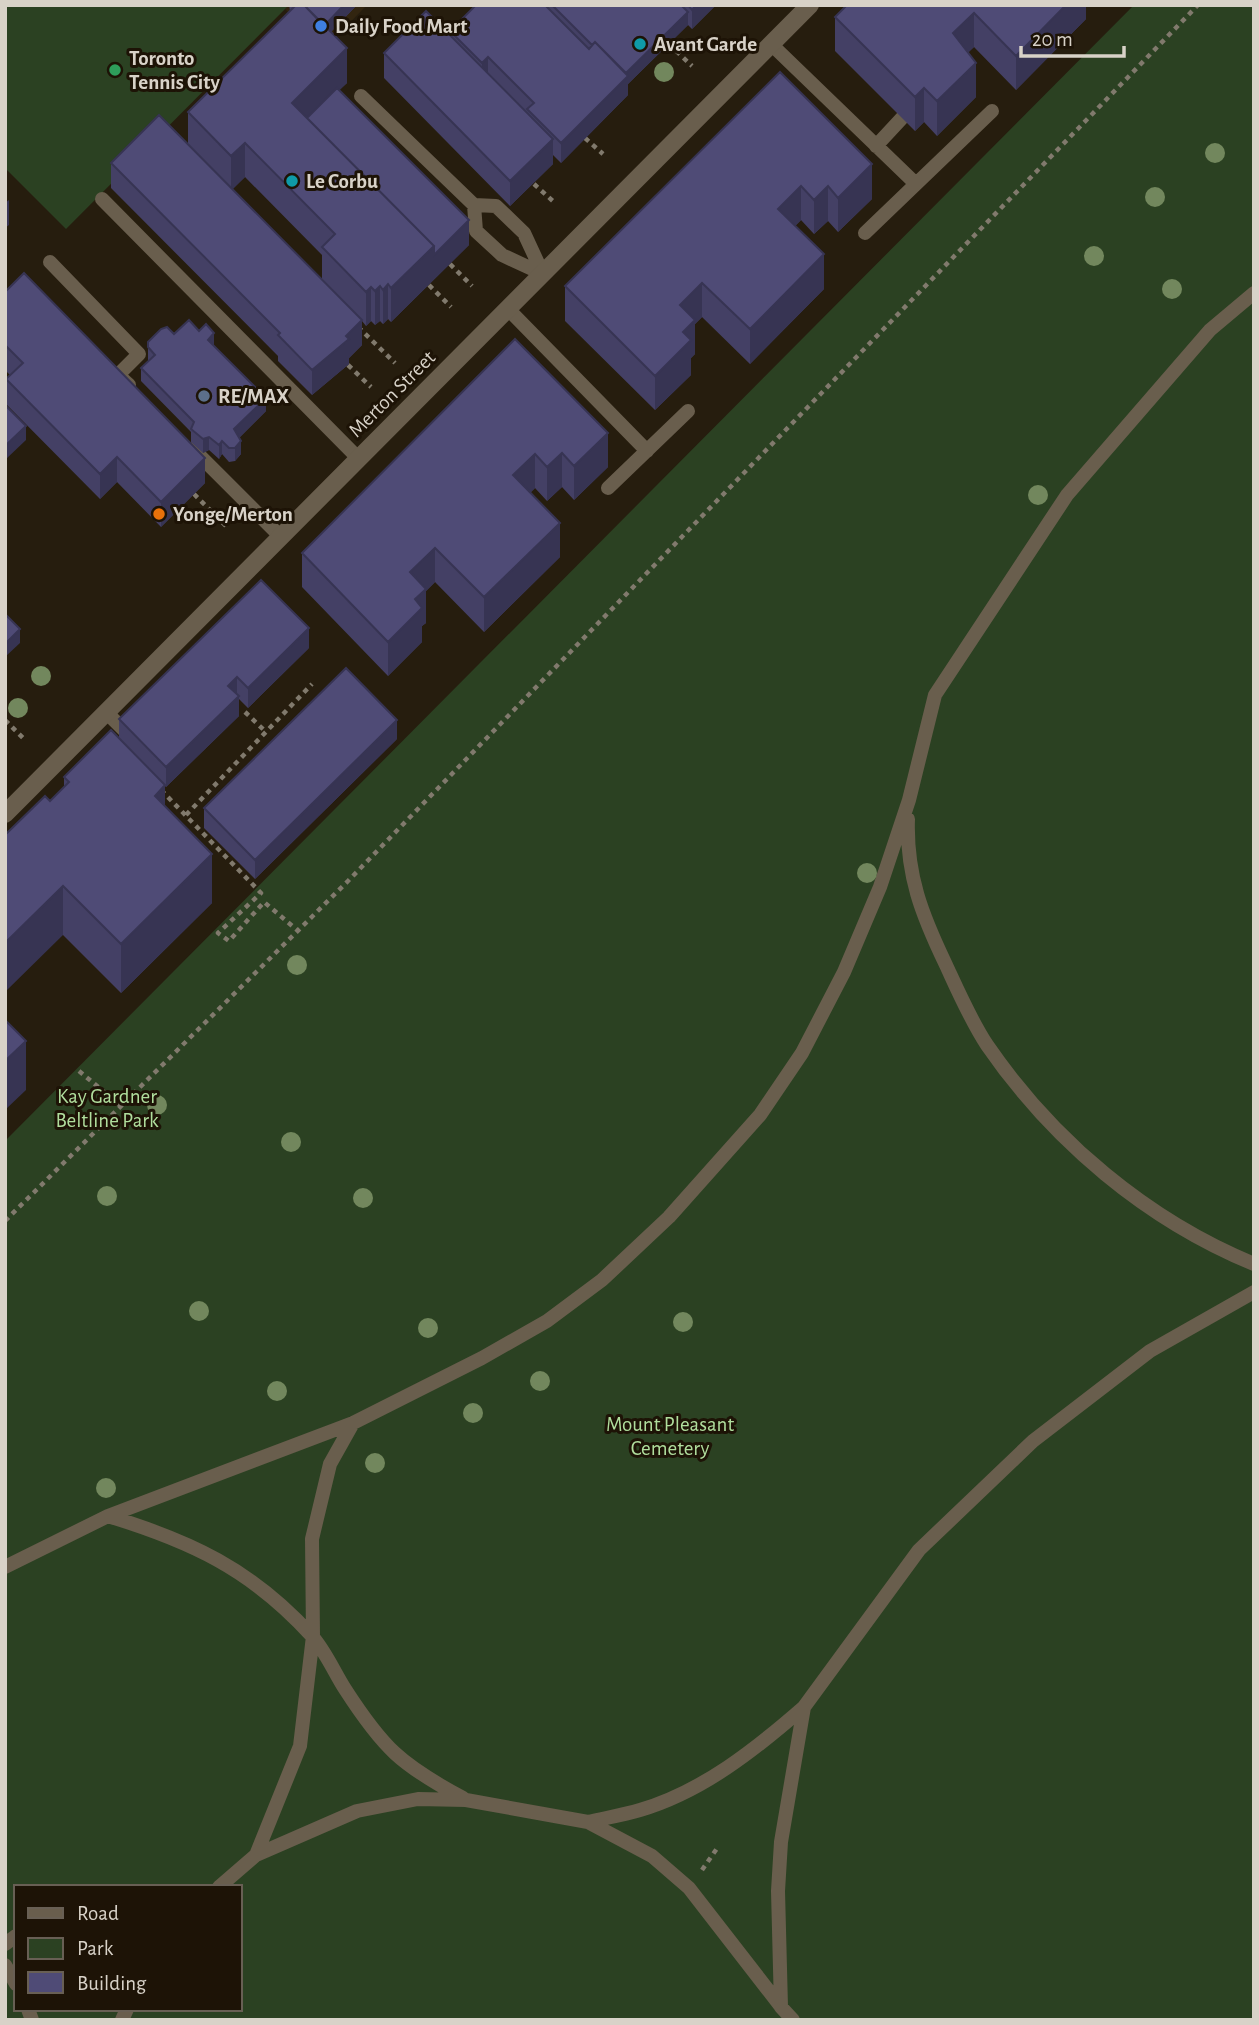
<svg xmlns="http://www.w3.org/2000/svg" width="1259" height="2025" font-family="'Alegreya Sans',sans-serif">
	<rect width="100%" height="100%" fill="#261d0e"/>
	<path fill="#322510" d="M289,5H367L325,48L285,9Z"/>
	<path fill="#2b4122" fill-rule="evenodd" d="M5,5H289L66,229L5,168Z
		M1134,5H1254V2020H5V1141ZM16,1887H240V2009H16Z"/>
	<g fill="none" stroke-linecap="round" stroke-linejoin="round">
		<path stroke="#817a6d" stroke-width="4.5" stroke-dasharray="5 5" stroke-linecap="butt" d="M669,44L692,66
			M585,138L603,154
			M534,184L555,203
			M450,264L472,286
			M429,285L451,307
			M358,327L395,363
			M348,365L371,387
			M194,494L229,529
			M245,712L266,732
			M5,720L23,738
			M161,790L261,893L218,933L229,941L264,902L297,930
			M186,815L312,684
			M79,1071L121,1106
			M5,1221L348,881L1198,5
			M702,1870L718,1847"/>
		<path stroke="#695e4d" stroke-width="14" d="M772,45L916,184
			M361,96L474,205L496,206L524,233L543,274L502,255L476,231L474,205
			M876,146L902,118
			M102,199L359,459
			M865,233L992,111
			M50,262L139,354L118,375L129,385
			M509,310L647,451
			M193,449L281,537
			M608,488L688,411
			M106,712L126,732
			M908,819C906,875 922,915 946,965C958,991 971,1021 987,1045C1053,1141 1147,1220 1254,1264
			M108,1516C190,1541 251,1569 311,1635C325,1650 334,1672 345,1689C383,1748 401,1765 463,1798
			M5,1567L108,1516L353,1423L482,1358L547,1321L602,1280L669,1217L760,1115L802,1053L844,972L880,887L909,800L935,695L1067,495L1210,330L1254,293
			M588,1822C605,1818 623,1815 640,1810C702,1792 756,1749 804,1707
			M256,1855L357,1811L418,1799L466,1800L588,1822L652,1856L689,1888L782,2008
			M219,1887L256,1855L300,1746L313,1636L312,1539L330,1464L353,1423
			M5,1944L16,1936
			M5,1965L16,1984
			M28,2009L32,2020
			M122,2020L127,2009
			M793,2020L781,2007L778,1891L781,1842L804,1707L919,1550L1033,1441L1150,1351L1254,1292"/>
		<path stroke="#695e4d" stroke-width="18" d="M5,814L810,5"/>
	</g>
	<g fill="#72875d">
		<circle cx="664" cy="72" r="10"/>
		<circle cx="1215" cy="153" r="10"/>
		<circle cx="1155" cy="197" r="10"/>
		<circle cx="1094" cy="256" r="10"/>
		<circle cx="1172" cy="289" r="10"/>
		<circle cx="1038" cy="495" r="10"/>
		<circle cx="41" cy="676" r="10"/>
		<circle cx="18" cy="708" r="10"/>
		<circle cx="867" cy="873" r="10"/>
		<circle cx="297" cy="965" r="10"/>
		<circle cx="157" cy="1105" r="10"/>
		<circle cx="291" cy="1142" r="10"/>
		<circle cx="107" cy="1196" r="10"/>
		<circle cx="363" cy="1198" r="10"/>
		<circle cx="199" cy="1311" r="10"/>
		<circle cx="683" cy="1322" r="10"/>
		<circle cx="428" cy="1328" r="10"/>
		<circle cx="540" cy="1381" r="10"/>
		<circle cx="277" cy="1391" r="10"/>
		<circle cx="473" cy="1413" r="10"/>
		<circle cx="375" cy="1463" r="10"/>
		<circle cx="106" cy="1488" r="10"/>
	</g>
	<path fill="#444065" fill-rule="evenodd" d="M289,5H357L331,32L347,83L339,90L469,245L391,322L388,319L383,324L380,321L375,325L371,321L366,326L362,321V345L349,358V364L312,395L278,361V356L111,188V163L188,145V112L290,11ZM245,177L322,255V280L232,189Z
		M476,5H716L692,29L688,25L628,84V95L561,163L553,155V164L510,206L384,78V53L450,35V31Z
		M1086,5V19L1016,90L974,47L968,52L976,97L937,136L924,122L915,131L835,51V17Z
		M780,72L872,199L838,232L828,221L814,234L801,220L795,226L824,289L750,364L702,317L695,324V354L691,358V375L655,410L565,321V286Z
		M5,292L205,483L161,527L117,482L100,499L6,404V379L10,375L5,370Z
		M174,334L214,346L266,411L239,438L241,454L235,461L229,462L222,454L219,459L209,450L203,453L191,442V432L141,381V368L148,361V342Z
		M515,339L608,467L574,500L562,487L547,501L535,488L530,493L560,557L484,632L435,582L426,591V623L422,626V642L388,676L302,587V553Z
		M309,648L248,708L239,699V716L166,787L119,739V719Z
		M397,739L255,879L204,828V808Z
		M64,777L165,806L212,903L121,993L63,935L50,801L64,787Z"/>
	<path fill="#373453" d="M344,5H357L322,41V28Z
		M696,5H716L692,29V10Z
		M1066,5H1086V19L1016,90V56Z
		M688,12V25L628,84V95L561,163V143L623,76Z
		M974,13V47L953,68V33Z
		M347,48V83L304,125L292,103Z
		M488,57V77L482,83V63Z
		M976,63V97L937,136V101Z
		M924,88V122L915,131V97Z
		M553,139V164L510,206V181Z
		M245,143V177L231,191V156Z
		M872,164V199L838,232V198Z
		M801,186V220L778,243V209Z
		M828,186V221L814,234V200Z
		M9,200V225L5,228V203Z
		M469,220V245L391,322V288L434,246Z
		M824,254V289L750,364V329Z
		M702,283V317L695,324V354L691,358V375L655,410V376L680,305Z
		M388,284V319L383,324V290Z
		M380,286V321L375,325V291Z
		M371,287V321L366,326V292Z
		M362,320V345L349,358V364L312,395V370Z
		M214,333V347L208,340Z
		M266,398V411L234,443V429Z
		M26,426V440L5,460V446Z
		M608,433V467L574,500V466Z
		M209,437V450L203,453V439Z
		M222,441V454L219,459V445Z
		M241,441V454L235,461V448Z
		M562,453V487L547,501V467Z
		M535,454V488L513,509V475Z
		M117,457V482L100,499V474Z
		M205,458V483L161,527V502Z
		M560,523V557L484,632V597Z
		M435,548V582L426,591V623L422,626V642L388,676V642L410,572Z
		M309,628V648L248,708V688Z
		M20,629V643L5,657V644Z
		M237,677V697L228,686Z
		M239,696V716L166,787V767Z
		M397,720V739L255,879V860Z
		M165,785V834L155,796Z
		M212,854V903L121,993V944Z
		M63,886V935L5,992V943Z
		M26,1041V1090L5,1110V1061Z"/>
	<path fill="#4f4b76" stroke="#373453" stroke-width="2" d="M296,5H304L347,48L292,103L434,246L391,288L388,284L383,290L380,286L375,291L371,287L366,292L322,247L335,234L245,143L231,156L188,112Z
		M304,5H344L324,26Z
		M476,5H545L589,49L595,42L628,76L561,143L527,109L534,103L488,57L482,63L450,31Z
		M552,5H681L688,12L626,73L595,42L592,45Z
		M688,5H696L692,10Z
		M847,5H1066L1016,56L974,13L953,33L976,63L937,101L924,88L915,97L835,17Z
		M426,11L553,139L510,181L384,53Z
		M780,72L872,164L838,198L828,186L814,200L801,186L778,209L824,254L750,329L702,283L680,305L695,320L683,332L691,340L655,376L565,286Z
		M337,88L469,220L434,255V246L307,118Z
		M159,115L362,320L346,336L349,339L312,370L278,335L280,333L111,163Z
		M24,273L205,458L161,502L117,457L100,474L6,379L23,363L5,345V292Z
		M189,320L199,331L206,324L214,333L208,340L266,398L234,429L241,441L235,448H229L222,441L219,445L209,437L203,439L191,429L194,422L141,368L155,355L148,347V342L161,329L167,327L174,334Z
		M515,339L608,433L574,466L562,453L547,467L535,454L513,475L560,523L484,597L435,548L410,572L426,589L415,599L422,608L388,642L302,553Z
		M5,405L26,426L5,446Z
		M261,580L309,628L248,688L237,677L228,686L239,696L166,767L119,719Z
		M5,614L20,629L5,644Z
		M346,668L397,720L255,860L204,808Z
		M111,730L165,785L155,796L212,854L121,944L63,886L5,943V835L45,796L50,801L69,782L64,777Z
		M5,1020L26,1041L5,1061Z"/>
	<circle fill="#3f7fe0" stroke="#1d1306" stroke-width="2.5" cx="321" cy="26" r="7"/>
	<g fill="#0f9aa8" stroke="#1d1306" stroke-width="2.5">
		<circle cx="640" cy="44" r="7"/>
		<circle cx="292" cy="181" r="7"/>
	</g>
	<circle fill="#2e9e5b" stroke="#1d1306" stroke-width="2.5" cx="115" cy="70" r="7"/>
	<circle fill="#5c6f8a" stroke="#1d1306" stroke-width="2.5" cx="204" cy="396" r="7"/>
	<circle fill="#e8710a" stroke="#1d1306" stroke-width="2.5" cx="159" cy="514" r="7"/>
	<g text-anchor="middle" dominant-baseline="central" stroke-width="6" stroke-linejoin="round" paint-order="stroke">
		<g font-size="21" font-weight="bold" fill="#d8d2c8" stroke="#1d1306" text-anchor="start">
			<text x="335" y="26">Daily Food Mart</text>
			<text x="654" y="44">Avant Garde</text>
			<text x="129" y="58">Toronto<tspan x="129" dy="24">Tennis City</tspan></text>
			<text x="306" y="181">Le Corbu</text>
			<text x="218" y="396">RE/MAX</text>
			<text x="173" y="514">Yonge/Merton</text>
		</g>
		<g font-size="21" fill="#d8d2c8" stroke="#1d1306">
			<text transform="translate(392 394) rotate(-45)">Merton Street</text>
		</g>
		<g font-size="21" fill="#b0de9d" stroke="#1d1306">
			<text x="107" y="1096">Kay Gardner<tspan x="107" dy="24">Beltline Park</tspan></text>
			<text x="670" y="1424">Mount Pleasant<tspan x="670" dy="24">Cemetery</tspan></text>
		</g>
	</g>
	<rect width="1259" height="2025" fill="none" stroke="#d8d2c8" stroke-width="14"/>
	<rect x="14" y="1885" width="228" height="126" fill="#1d1306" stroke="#685f54" stroke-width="2"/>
	<rect x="28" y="1908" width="35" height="10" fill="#695e4d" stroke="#685f54" stroke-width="2"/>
	<text x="77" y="1920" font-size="21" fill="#d8d2c8">Road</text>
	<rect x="28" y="1938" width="35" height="21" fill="#2b4122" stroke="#685f54" stroke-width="2"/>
	<text x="77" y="1955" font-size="21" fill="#d8d2c8">Park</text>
	<rect x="28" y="1972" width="35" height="21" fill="#4f4b76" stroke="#685f54" stroke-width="2"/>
	<text x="77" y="1990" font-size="21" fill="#d8d2c8">Building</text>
	<path d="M1021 46v10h103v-10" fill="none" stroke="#d8d2c8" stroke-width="3.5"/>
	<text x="1032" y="46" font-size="21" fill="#d8d2c8" stroke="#1d1306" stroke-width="5" paint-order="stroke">20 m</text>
</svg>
